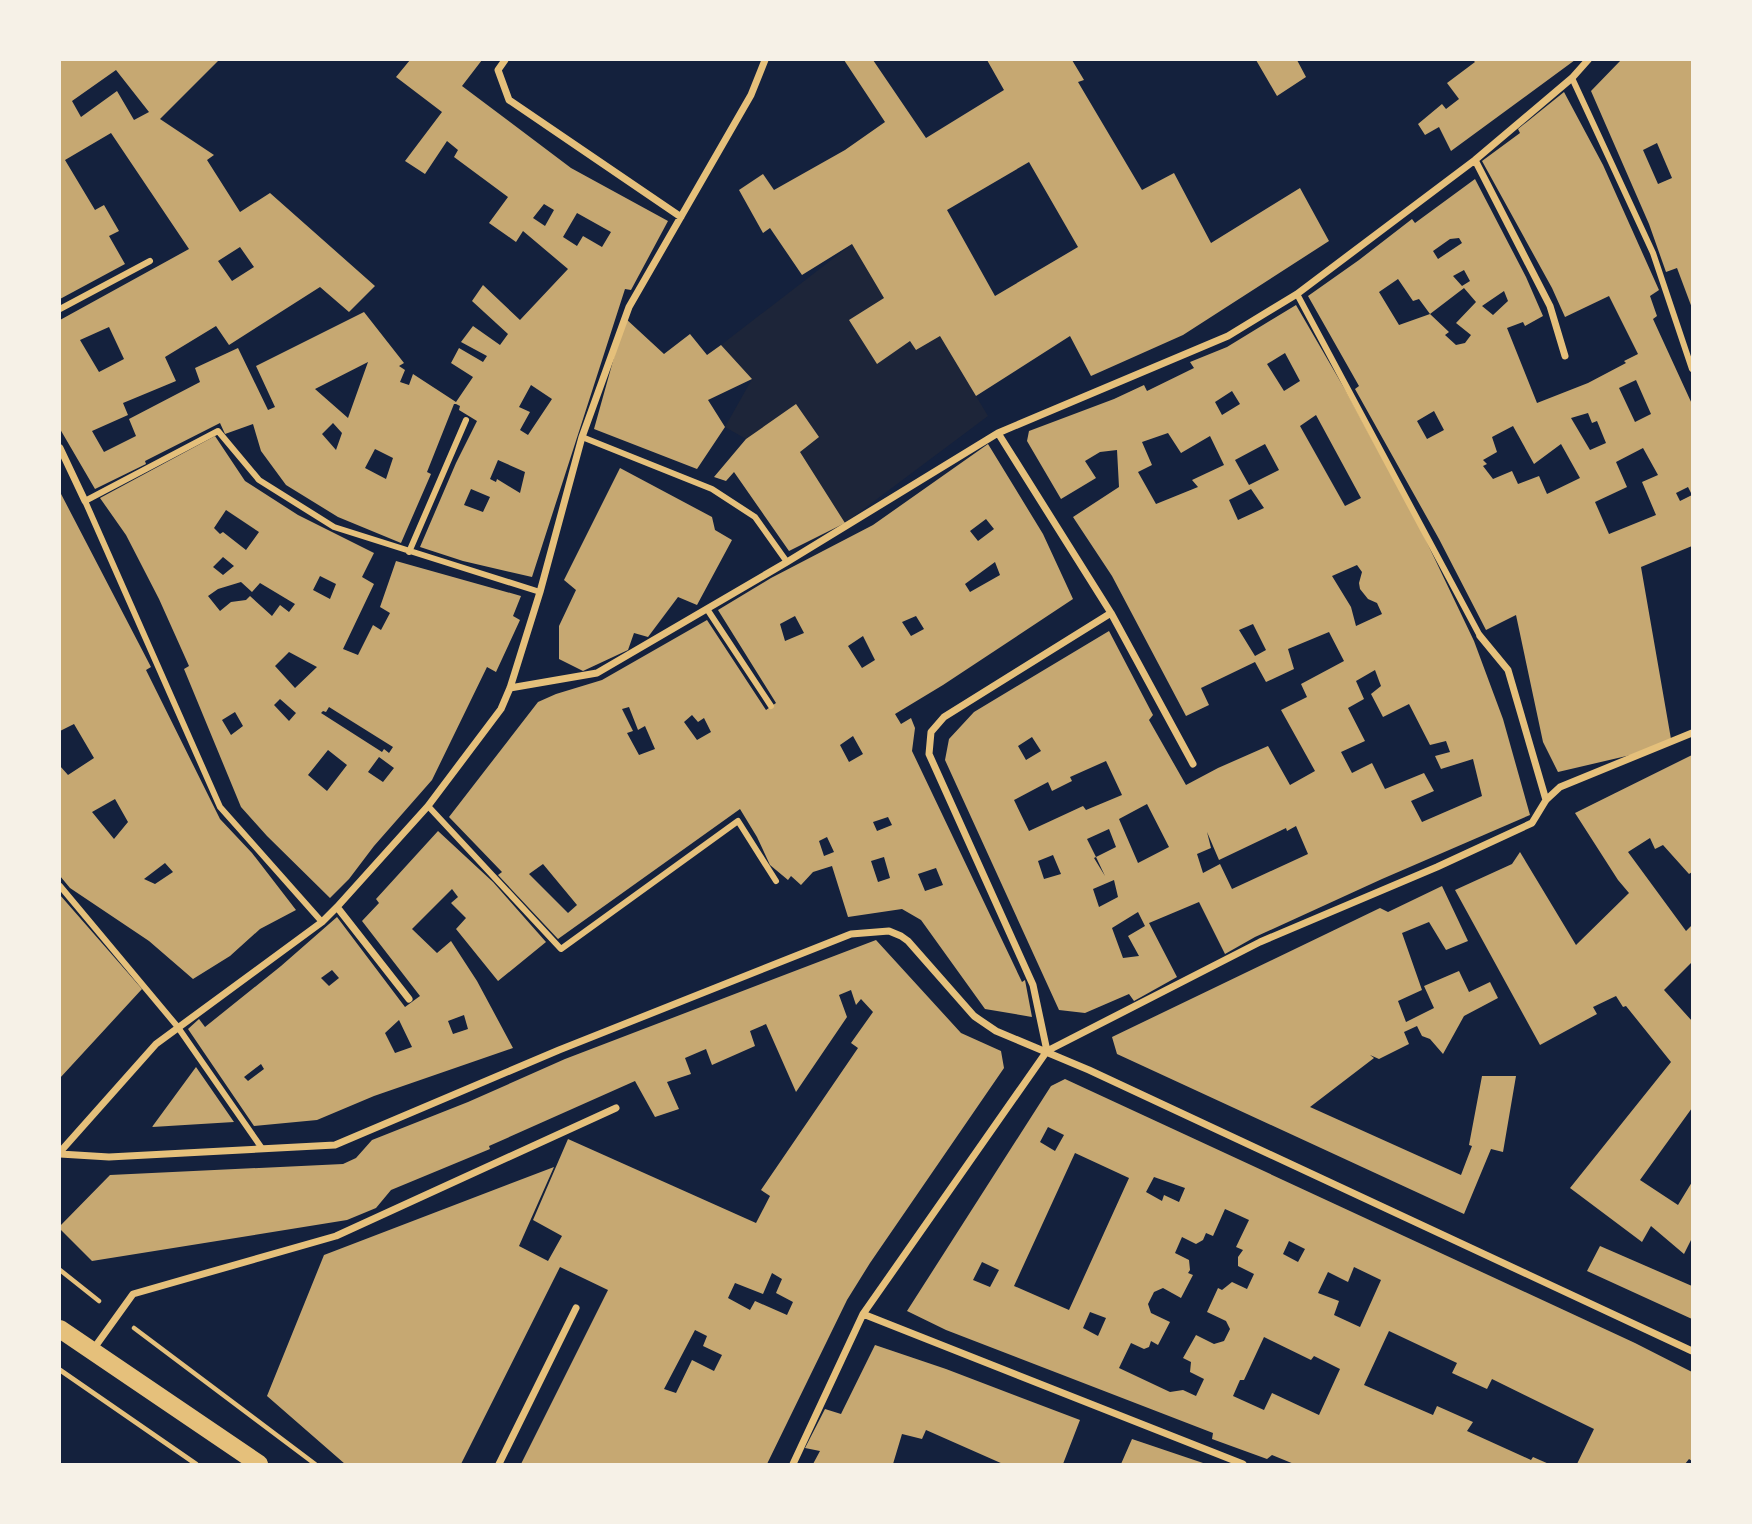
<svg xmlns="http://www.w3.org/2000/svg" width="1752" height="1524" font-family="Overpass,sans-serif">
	<rect width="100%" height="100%" fill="#14213d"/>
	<path fill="#1d2539" d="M852,244L884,298L849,320L877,363L910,341L916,350L940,336L988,416L845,523L800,452L819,437L796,405L746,439L725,427L752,379L721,345Z"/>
	<path fill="#c6a872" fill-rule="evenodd" d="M60,60H219L160,119L214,155L207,160L240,212L270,193L375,286L349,312L320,287L229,345L216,326L165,357L176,381L123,403L128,415L92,431L104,452L136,436L129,419L200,382L195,368L238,348L268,410L275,407L256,366L364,312L404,363L399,366L405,370L400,382L409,385L413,374L456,402L473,377L451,363L459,348L483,362L487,356L461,342L473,326L500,345L508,334L472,301L483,285L520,320L568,269L523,231L516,242L489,223L508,197L454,157L458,150L447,141L425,174L405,161L442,112L396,77L410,60H482L462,86L571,168L668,221L631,290L625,289L532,577L463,561L420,547L456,463L477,421L459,410L460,406L456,404H454L427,472L431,474L401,543L338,517L286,485L261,451L253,424L225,434L220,423L145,461L146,464L95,489L60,429V320L189,249L111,133L65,160L95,210L104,205L119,231L109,236L125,264L60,299ZM116,70L149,112L134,120L117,91L81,117L72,101ZM544,204L554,210L545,226L533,218ZM577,213L611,232L602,247L583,236L577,246L563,237ZM240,247L254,267L232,281L218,261ZM109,327L124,359L99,372L80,340ZM368,362L348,418L315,389ZM531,385L552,399L528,435L520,430L530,412L519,407ZM333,423L342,433L336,450L322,434ZM375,449L393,458L386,479L365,468ZM498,460L525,472L520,493L497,479L496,482L490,479ZM471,489L490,497L483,512L464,505Z
		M844,60H873L926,138L1004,90L987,60H1072L1084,80L1078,82L1142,190L1174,173L1211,243L1300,188L1329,241L1183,335L1091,376L1070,336L976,396L940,336L916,350L910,341L877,364L849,320L884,298L852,244L802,275L770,228L763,233L739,190L763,174L774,190L845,150L885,122ZM1029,162L1078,247L995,296L947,210Z
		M1256,60H1297L1306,77L1277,96Z
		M1473,60H1575L1451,151L1439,127L1425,135L1418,124L1442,104L1446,109L1459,99L1447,83L1475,62Z
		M1621,60H1692V308L1677,268L1666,272L1649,224L1591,91ZM1657,143L1672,178L1658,184L1643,150Z
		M1564,92L1603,165L1659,290L1650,296L1657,316L1653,319L1692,404V495L1688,487L1676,493L1680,501L1692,495V546L1641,567L1671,739L1635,754L1558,772L1543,742L1516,615L1486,630L1439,539L1355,389L1359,386L1308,296L1359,260L1412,219L1415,223L1475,179L1526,277L1543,316L1525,326L1523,322L1507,328L1537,403L1588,383L1626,363L1624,361L1638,354L1609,296L1565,317L1552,288L1482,161L1520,133L1518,129ZM1459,238L1462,243L1438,259L1433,251L1450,239ZM1464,270L1470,281L1462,286L1453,276ZM1398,279L1413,301L1419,299L1430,314L1464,288L1476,302L1456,323L1471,335L1465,343L1456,345L1445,335L1449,332L1430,314L1399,325L1379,292ZM1504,291L1508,301L1493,315L1482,306ZM1636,380L1651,414L1635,422L1619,388ZM1434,411L1444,430L1427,439L1417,421ZM1588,413L1592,423L1597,421L1606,443L1590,450L1571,418ZM1513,426L1534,464L1561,444L1580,478L1547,494L1539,476L1518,484L1512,471L1493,479L1483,466L1487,464L1483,460L1497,452L1492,437ZM1643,448L1658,475L1642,482L1656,515L1609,534L1595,502L1627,487L1616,462Z
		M1296,305L1347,393L1420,528L1474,641L1503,719L1530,815L1382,879L1255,937L1225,954L1199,902L1149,923L1177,977L1134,1001L1129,994L1085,1013L1059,1010L945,760L949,739L974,712L1109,631L1153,715L1149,720L1186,785L1218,768L1268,746L1290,785L1315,771L1281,710L1307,697L1301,684L1344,661L1329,632L1288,649L1294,669L1266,682L1255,662L1201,688L1209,705L1186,716L1112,576L1073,517L1119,487L1117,450L1100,452L1085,461L1096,478L1061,499L1027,441L1029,431L1114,399L1144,385L1147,391L1194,368L1190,362L1227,347ZM1285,353L1300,381L1284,391L1267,364ZM1232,391L1240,404L1222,415L1215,402ZM1316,415L1361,498L1345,506L1300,426ZM1168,433L1181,453L1210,436L1224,465L1192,480L1198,487L1156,504L1138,472L1152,465L1142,442ZM1265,444L1279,470L1249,485L1235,460ZM1251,489L1264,508L1238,520L1229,500ZM1357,565L1362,572L1359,583L1360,589L1368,599L1377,603L1382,614L1356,626L1351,607L1332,576ZM1253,624L1266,650L1255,656L1239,630ZM1375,670L1381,686L1371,694L1383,717L1409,704L1430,745L1446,741L1450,752L1435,756L1441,769L1473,759L1482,796L1422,822L1411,801L1434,791L1424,773L1385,789L1372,763L1352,773L1341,752L1365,741L1348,708L1364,699L1356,681ZM1032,737L1041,751L1026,760L1018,746ZM1106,761L1122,795L1086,810L1083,806L1029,831L1014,800L1048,782L1052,791L1072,781L1070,777ZM1147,804L1169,847L1138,863L1119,819ZM1296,826L1308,854L1232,889L1220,864L1203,873L1197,854L1211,848L1207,832L1219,860L1286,828L1287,831ZM1109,829L1116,847L1096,857L1105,876L1094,858L1096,857L1087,839ZM1053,855L1061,874L1044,879L1038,861ZM1114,880L1118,897L1099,907L1093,889ZM1138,912L1145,926L1128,936L1139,956L1123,958L1112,928Z
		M625,318L664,354L690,334L707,355L721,345L752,379L708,400L725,427L697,469L594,429Z
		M796,404L819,437L800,452L845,523L789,551L734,472L726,481L714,477L746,439Z
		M215,436L245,481L298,515L374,553L362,577L374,584L343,649L358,655L373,625L381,630L390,613L380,607L396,561L521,596L513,616L520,620L496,672L487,667L432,780L374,846L349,879L330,898L267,836L241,807L184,669L189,666L159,599L126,535L100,498ZM226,510L259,532L246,550L223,532L220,534L214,528ZM223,557L234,566L223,575L213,567ZM320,576L336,584L330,599L313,590ZM241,582L252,592L260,583L295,604L289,612L280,605L272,616L250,596L246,600L231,602L220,611L208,596L218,589ZM289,652L317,667L295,688L275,666ZM280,699L296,713L289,721L274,705ZM329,707L393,747L389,753L384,749L382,752L321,713L323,711L326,712ZM235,712L243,726L231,735L222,720ZM328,750L347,765L327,791L308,775ZM379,757L394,768L383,782L368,772Z
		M988,444L1043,534L1073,599L943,685L895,714L901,724L911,718L915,728L912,751L1022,982L1025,980L1032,1017L985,1009L921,920L902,909L848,917L832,866L813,872L801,885L791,876L788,880L770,865L757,837L740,809L558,939L498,875L502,872L449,817L538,702L556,694L602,680L707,620L766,710L776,703L718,610L771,578L873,525ZM986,519L994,529L978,541L970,531ZM995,562L1000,575L970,592L965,584ZM795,616L804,633L785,641L780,624ZM916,616L924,629L911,636L902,622ZM863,636L875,660L862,668L848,646ZM629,707L638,730L645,726L655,749L639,755L627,733L633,731L622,709ZM692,715L698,722L704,718L711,732L697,740L684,722ZM853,736L863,754L849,762L840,745ZM888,817L892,825L877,831L873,822ZM827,837L834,852L824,856L819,841ZM884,857L890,878L878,882L871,861ZM543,864L577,905L568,913L529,874ZM936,868L943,885L925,891L918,874Z
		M620,468L712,517L715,530L732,540L697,605L678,597L648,637L634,633L628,650L583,671L559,659V626L576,590L564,580Z
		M60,492L151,667L146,670L220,819L252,853L296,910L260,929L230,956L193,979L149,941L70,888L60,876V766L68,775L94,758L74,724L60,731ZM115,799L128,822L114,839L92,812ZM165,863L173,872L155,884L144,879Z
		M1692,755V872L1689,874L1663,845L1655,849L1650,838L1628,852L1686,931L1692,925V962L1664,990L1692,1021V1108L1640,1180L1678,1205L1692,1182V1238L1684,1254L1651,1226L1642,1242L1570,1188L1671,1062L1626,1006L1623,1007L1616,996L1593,1007L1597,1014L1540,1045L1455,890L1512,864L1520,852L1576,945L1629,893L1618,880L1575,813Z
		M438,831L493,882L546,942L498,981L456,929L466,918L451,903L458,897L452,889L412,929L437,953L451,941L477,981L513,1048L374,1096L317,1120L254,1126L188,1029L199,1019L205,1027L281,966L337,917L405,1007L420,996L362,921L379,903L376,899ZM332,970L339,978L329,986L321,978ZM464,1015L468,1029L453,1034L448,1021ZM399,1020L412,1047L395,1053L385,1033ZM261,1064L264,1069L248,1081L244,1077Z
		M1442,886L1468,941L1446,950L1429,922L1402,933L1422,990L1398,1001L1406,1022L1434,1008L1424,986L1459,971L1469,992L1490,982L1498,998L1464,1016L1443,1054L1430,1039L1422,1036L1417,1026L1404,1032L1409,1044L1379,1059L1370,1055L1374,1058L1310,1107L1461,1175L1472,1146L1469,1145L1482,1076H1516L1503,1152L1491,1149L1464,1214L1117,1054L1112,1037L1380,908L1388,912Z
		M60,895L142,989L60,1078Z
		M876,940L961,1033L1001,1051L1004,1068L870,1263L847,1300L767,1464H521L608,1290L560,1267L461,1464H345L267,1396L324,1255L554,1167L519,1246L548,1261L562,1236L533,1220L568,1139L756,1223L770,1196L761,1190L858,1048L851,1043L873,1012L861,999L856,1005L851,990L839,995L847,1017L796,1092L766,1024L750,1031L755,1046L712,1065L706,1049L685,1058L691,1074L667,1082L679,1109L655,1117L635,1081L489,1146L490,1149L391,1190L376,1208L347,1220L92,1261L60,1229V1226L110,1175L343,1164L356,1158L372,1140L468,1102L565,1059ZM772,1273L782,1279L776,1293L793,1302L787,1315L755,1301L750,1310L728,1298L735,1283L763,1294ZM695,1330L707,1336L703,1346L722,1355L714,1371L692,1360L676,1393L664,1389Z
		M196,1067L234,1122L152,1127Z
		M1065,1079L1635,1343L1692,1372V1461L1689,1459L1685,1464H1577L1594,1429L1492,1379L1487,1389L1452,1373L1457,1363L1389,1331L1364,1385L1433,1415L1437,1406L1473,1422L1467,1431L1531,1460L1533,1457L1549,1464H1294L1272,1455L1267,1459L1212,1439L1213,1433L946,1330L907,1311L1051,1086ZM1048,1127L1064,1135L1055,1151L1040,1142ZM1075,1153L1129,1178L1069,1310L1014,1286ZM1154,1177L1185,1188L1179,1202L1164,1195L1162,1201L1146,1192ZM1225,1209L1249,1220L1236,1247L1243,1250L1238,1257V1266L1254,1274L1247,1289L1232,1282L1222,1290L1218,1288L1207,1312L1226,1321L1230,1329L1224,1341L1214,1344L1196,1335L1183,1358L1191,1362L1190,1372L1204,1379L1196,1396L1183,1390L1170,1392L1119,1368L1131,1343L1144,1349L1149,1347L1151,1341L1158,1345L1170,1322L1151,1313L1148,1304L1154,1292L1163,1288L1181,1298L1193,1275L1188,1273L1190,1270L1189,1260L1175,1253L1182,1237L1196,1244L1203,1240L1206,1233L1213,1236ZM1289,1241L1305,1249L1298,1262L1283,1254ZM982,1262L999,1270L990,1287L973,1280ZM1354,1267L1381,1280L1360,1327L1334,1315L1339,1301L1318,1293L1328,1272L1348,1282ZM1090,1312L1106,1318L1098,1336L1083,1328ZM1264,1337L1311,1360L1314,1356L1340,1369L1319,1415L1272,1393L1264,1410L1233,1396L1240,1380H1244Z
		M1600,1246L1692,1286V1319L1587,1271Z
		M875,1345L946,1369L1080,1420L1063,1464H1003L926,1430L922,1439L902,1434L893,1464H813L820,1451L805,1448L825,1409L841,1414Z
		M1132,1439L1206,1464H1121Z"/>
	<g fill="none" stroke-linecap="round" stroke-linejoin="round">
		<path stroke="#e5c07b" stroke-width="4.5" d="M60,1270L99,1301
			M134,1328L315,1464"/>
		<path stroke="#e5c07b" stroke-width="5" d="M60,1370L196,1464"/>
		<path stroke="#e5c07b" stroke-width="6" d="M1572,78L1653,253L1692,369
			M1297,294L1480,636
			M60,309L150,261
			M582,437L712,489L755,517L787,562
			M409,552L466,420
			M707,609L771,706
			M428,806L561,949L738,821L776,881
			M60,886L177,1026L261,1147
			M322,922L220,807L85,501L218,431L259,480L334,527L540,592"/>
		<path stroke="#e5c07b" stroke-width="7" d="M505,60L498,70L509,100L681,217
			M1475,160L1550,306L1565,356
			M998,433L1111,613L1193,764
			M60,448L85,501
			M1480,636L1508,670L1546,800
			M510,688L597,673L787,562L998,433L1228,336L1297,294L1475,160L1572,78L1588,60
			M337,907L409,999
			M1047,1051L1033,985L929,754L931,732L944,717L1111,613
			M60,1152L156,1044L322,922L337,907L428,806L501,709L510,688L540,592L582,437L629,307L751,95L765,60
			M60,1154L109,1157L335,1145L559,1050L851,934L889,931L901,936L908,941L974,1016L996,1031L1089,1070L1692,1351
			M863,1314L1243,1464
			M92,1351L133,1294L336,1236L616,1108
			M499,1464L576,1308
			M793,1464L863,1314L1047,1051L1260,942L1437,867L1532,823L1546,800L1560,787L1692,733"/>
		<path stroke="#e5c07b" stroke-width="18" d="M60,1329L259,1464"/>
	</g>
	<rect width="1752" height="1524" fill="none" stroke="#f6f1e7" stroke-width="122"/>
</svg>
